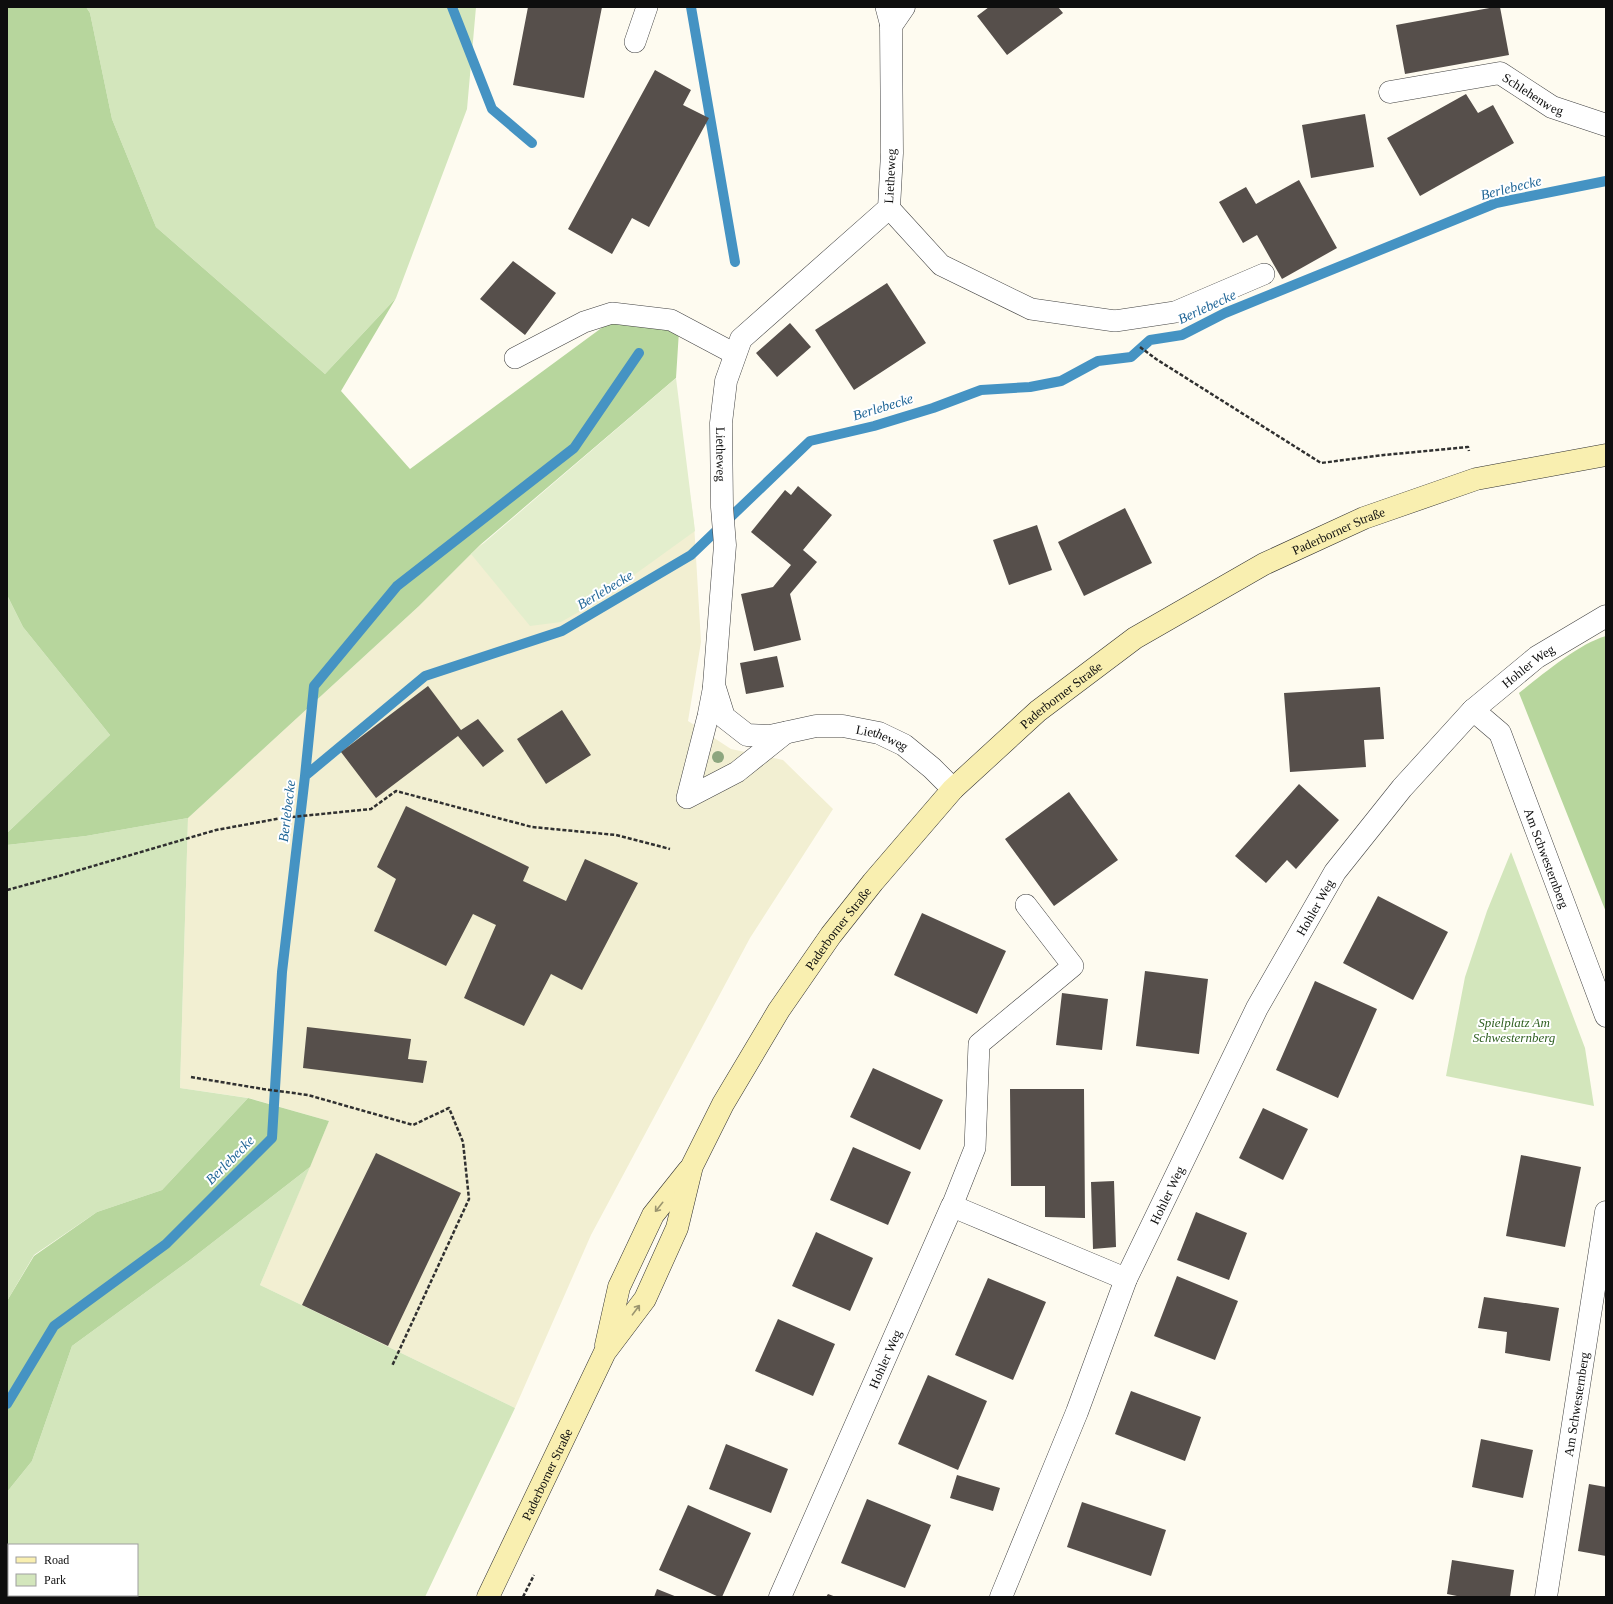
<svg xmlns="http://www.w3.org/2000/svg" width="1613" height="1604" font-family="Georgia,serif">
	<rect width="100%" height="100%" fill="#fefbf0"/>
	<path fill="#f2efd2" d="M685,459L694,523L701,642L688,721L731,749L783,760L833,809L750,938L591,1235L515,1408L260,1285L329,1121L249,1098L180,1088L188,818L419,606L480,545Z"/>
	<path fill="#d3e6bc" fill-rule="evenodd" d="M86,7H476L467,109L396,298L325,374L156,227L112,119L90,13Z
		M7,595L23,627L110,735L7,833Z
		M188,818L180,1088L248,1098L162,1190L97,1212L34,1255L7,1301V845L86,836Z
		M1511,852L1585,1048L1594,1106L1446,1076L1465,977L1487,911Z
		M310,1167L260,1285L515,1408L425,1597H7V1492L32,1461L72,1346L190,1260ZM9,1545H137V1595H9Z"/>
	<path fill="#b7d69d" d="M7,7H86L90,13L112,119L156,227L325,374L396,298L341,391L410,469L611,321L680,315L676,378L480,545L419,606L188,818L86,836L7,845V833L110,735L23,627L7,595Z
		M1606,636V912L1519,693C1542,675 1578,644 1606,636Z
		M248,1098L329,1121L310,1167L190,1260L72,1346L32,1461L7,1492V1301L34,1256L97,1212L162,1190Z"/>
	<path fill="#e3eecd" d="M676,378L695,531L598,601L561,622L530,626L471,554Z"/>
	<g fill="none" stroke-linecap="round" stroke-linejoin="round">
		<path stroke="#4593c3" stroke-width="10" d="M452,7L492,109L532,143
			M691,7L735,262
			M305,776L314,686L397,586L574,448L639,353
			M7,1404L54,1326L166,1244L272,1138L282,972L305,776L425,676L562,631L691,555L810,441L874,426L933,408L981,390L1030,387L1061,381L1098,361L1131,357L1150,340L1182,335L1225,313L1496,203L1606,181"/>
	</g>
	<path fill="#564f4b" d="M528,7H602L584,98L513,85Z
		M989,7H1058L1063,13L1007,55L977,16Z
		M1495,7H1500L1509,55L1405,74L1396,25Z
		M655,70L691,90L683,105L709,118L649,227L632,218L612,254L568,229Z
		M1466,94L1478,113L1493,105L1514,143L1420,196L1387,138Z
		M1365,114L1374,167L1311,178L1302,125Z
		M1299,180L1337,248L1282,279L1257,235L1243,243L1219,202L1246,187L1256,204Z
		M513,261L556,293L525,335L480,299Z
		M887,283L926,343L854,390L815,330Z
		M790,323L811,347L777,377L756,353Z
		M798,486L832,515L803,550L817,562L790,594L801,640L754,651L741,594L773,587L791,565L751,532L785,490L791,495Z
		M1125,508L1152,563L1084,596L1058,542Z
		M1037,525L1052,570L1009,585L993,540Z
		M777,656L784,687L746,694L740,663Z
		M428,686L461,730L478,719L504,751L483,767L458,736L376,798L341,752Z
		M1380,687L1384,739L1364,740L1366,767L1290,772L1284,693Z
		M562,710L591,755L546,784L517,739Z
		M1299,784L1339,820L1296,869L1287,860L1266,883L1235,856Z
		M1069,792L1118,860L1054,906L1005,839Z
		M406,806L529,867L523,881L566,901L585,859L638,883L582,990L551,974L524,1026L464,998L496,925L473,914L446,966L374,931L396,879L377,867Z
		M1378,896L1448,932L1413,1000L1343,963Z
		M922,913L1006,951L977,1014L894,975Z
		M1145,971L1208,979L1199,1054L1136,1046Z
		M1315,981L1377,1009L1338,1098L1276,1070Z
		M1062,993L1108,999L1102,1050L1056,1045Z
		M307,1027L411,1039L408,1059L427,1061L423,1083L303,1068Z
		M873,1068L943,1100L920,1150L850,1117Z
		M1010,1089H1084L1085,1218L1045,1217V1186H1011Z
		M1263,1108L1308,1129L1283,1180L1239,1158Z
		M853,1147L911,1172L888,1225L830,1200Z
		M376,1153L461,1193L388,1346L302,1305Z
		M1521,1155L1581,1167L1565,1247L1506,1236Z
		M1114,1181L1116,1247L1093,1249L1091,1182Z
		M1196,1212L1247,1233L1229,1280L1177,1260Z
		M816,1232L873,1258L850,1311L792,1286Z
		M1177,1276L1238,1301L1215,1360L1154,1336Z
		M988,1278L1046,1302L1013,1380L955,1355Z
		M1484,1297L1559,1308L1550,1361L1505,1353L1507,1332L1478,1328Z
		M778,1319L835,1344L813,1396L755,1371Z
		M928,1375L987,1401L958,1470L898,1444Z
		M1131,1391L1201,1417L1185,1461L1115,1434Z
		M1481,1439L1533,1450L1523,1498L1472,1487Z
		M726,1444L788,1469L771,1513L709,1489Z
		M957,1475L1000,1488L993,1511L950,1498Z
		M1589,1484L1606,1487V1556L1578,1551Z
		M867,1499L931,1525L905,1588L841,1563Z
		M1082,1502L1166,1530L1151,1576L1067,1547Z
		M688,1505L751,1533L722,1597H719L659,1570Z
		M1452,1560L1514,1570L1510,1597H1462L1447,1594Z
		M657,1589L677,1597H654Z
		M828,1594L836,1597H826Z"/>
	<g fill="none" stroke-linecap="round" stroke-linejoin="round">
		<defs>
			<path id="service" d="M886,7L891,26
				M635,42L647,7
				M889,208L941,265L1031,309L1115,321L1175,312L1264,274
				M515,358L584,322L612,313L671,320L735,354
				M687,798L737,772L787,732
				M687,798L708,716L714,685
				M952,1206L975,1148L979,1044L1073,966L1026,905"/>
			<g id="minor">
				<path id="s1" d="M904,7L891,26L892,153L889,208L741,339L726,381L721,423L722,507L725,545L714,685L724,717L747,735L770,736L816,726H843L879,733L904,745L932,768L953,789"/>
				<path id="s2" d="M1390,92L1500,73L1552,107L1606,125"/>
				<path id="s3" d="M1473,710L1500,733L1606,1016"/>
				<path id="s4" d="M780,1597L952,1206L1126,1279"/>
				<path id="s5" d="M1001,1597L1077,1412L1126,1279L1257,1008L1335,872L1402,788L1473,710L1537,657L1606,616"/>
				<path id="s6" d="M1546,1597L1606,1212"/>
			</g>
			<g id="secondary">
				<path d="M606,1345L619,1287L653,1215L688,1171"/>
				<path id="s7" d="M488,1597L605,1352L645,1299L677,1228L692,1166L723,1104L779,1010L831,935L873,882L953,789L1038,711L1135,638L1264,564L1364,518L1476,479L1606,455"/>
			</g>
		</defs>
		<use href="#service" stroke="#414141" stroke-width="22"/>
		<use href="#minor" stroke="#414141" stroke-width="23"/>
		<use href="#secondary" stroke="#303030" stroke-width="23"/>
		<path stroke="#303030" stroke-width="2.5" stroke-dasharray="4 2" stroke-linecap="butt" d="M1140,347L1156,359L1321,463L1384,455L1468,447L1469,451
			M7,890L59,876L216,830L282,818L371,809L396,791L532,827L616,835L670,849
			M191,1077L263,1089L308,1095L413,1125L449,1108L463,1142L469,1199L392,1366
			M523,1597L534,1575"/>
		<use href="#service" stroke="#fff" stroke-width="21"/>
		<use href="#minor" stroke="#fff" stroke-width="22"/>
		<use href="#secondary" stroke="#f9efb0" stroke-width="22"/>
	</g>
	<circle fill="#8da67f" cx="718" cy="757" r="6"/>
	<defs><path id="oneway-shaft" d="M-6 0H5M1.5-3L5.5 0L1.5 3" fill="none" stroke-width="1.6" stroke-linecap="round" stroke-linejoin="round"/></defs>
	<g stroke="#9b956f">
		<use href="#oneway-shaft" transform="translate(659 1207) rotate(129)"/>
		<use href="#oneway-shaft" transform="translate(636 1310) rotate(-53)"/>
	</g>
	<g text-anchor="middle" dominant-baseline="central" stroke-width="4" stroke-linejoin="round" paint-order="stroke">
		<g font-size="13" fill="#0e0e0e" stroke="#fff">
			<text stroke="none"><textPath href="#s2" startOffset="151">Schlehenweg</textPath></text>
			<text transform="translate(890 176) rotate(-87)">Lietheweg</text>
			<text stroke="none"><textPath href="#s1" startOffset="521">Lietheweg</textPath></text>
			<text stroke="none"><textPath href="#s7" startOffset="1407">Paderborner Straße</textPath></text>
			<text stroke="none"><textPath href="#s5" startOffset="1083">Hohler Weg</textPath></text>
			<text stroke="none"><textPath href="#s7" startOffset="1083">Paderborner Straße</textPath></text>
			<text stroke="none"><textPath href="#s1" startOffset="953">Lietheweg</textPath></text>
			<text stroke="none"><textPath href="#s3" startOffset="169">Am Schwesternberg</textPath></text>
			<text stroke="none"><textPath href="#s5" startOffset="759">Hohler Weg</textPath></text>
			<text stroke="none"><textPath href="#s7" startOffset="759">Paderborner Straße</textPath></text>
			<text stroke="none"><textPath href="#s5" startOffset="435">Hohler Weg</textPath></text>
			<text stroke="none"><textPath href="#s4" startOffset="260">Hohler Weg</textPath></text>
			<text stroke="none"><textPath href="#s6" startOffset="195">Am Schwesternberg</textPath></text>
			<text stroke="none"><textPath href="#s7" startOffset="136">Paderborner Straße</textPath></text>
		</g>
		<g font-size="13" font-style="italic" fill="#316123" stroke="#fff">
			<text x="1514" y="1022">Spielplatz Am<tspan x="1514" dy="15">Schwesternberg</tspan></text>
		</g>
		<g font-size="14" font-style="italic" fill="#206697" stroke="#fff">
			<text transform="translate(1511 188) rotate(-14)">Berlebecke</text>
			<text transform="translate(1207 307) rotate(-25)">Berlebecke</text>
			<text transform="translate(883 407) rotate(-17)">Berlebecke</text>
			<text transform="translate(605 590) rotate(-31)">Berlebecke</text>
			<text transform="translate(287 811) rotate(-83)">Berlebecke</text>
			<text transform="translate(230 1160) rotate(-45)">Berlebecke</text>
		</g>
	</g>
	<rect width="1613" height="1604" fill="none" stroke="#0e0e0e" stroke-width="16"/>
	<rect x="8" y="1544" width="130" height="52" fill="#ffffff" stroke="#9f9f9f"/>
	<rect x="16" y="1557" width="20" height="6" fill="#f9efb0" stroke="#9f9f9f"/>
	<text x="44" y="1564" font-size="12" fill="#0e0e0e">Road</text>
	<rect x="16" y="1574" width="20" height="12" fill="#d3e6bc" stroke="#9f9f9f"/>
	<text x="44" y="1584" font-size="12" fill="#0e0e0e">Park</text>
</svg>
